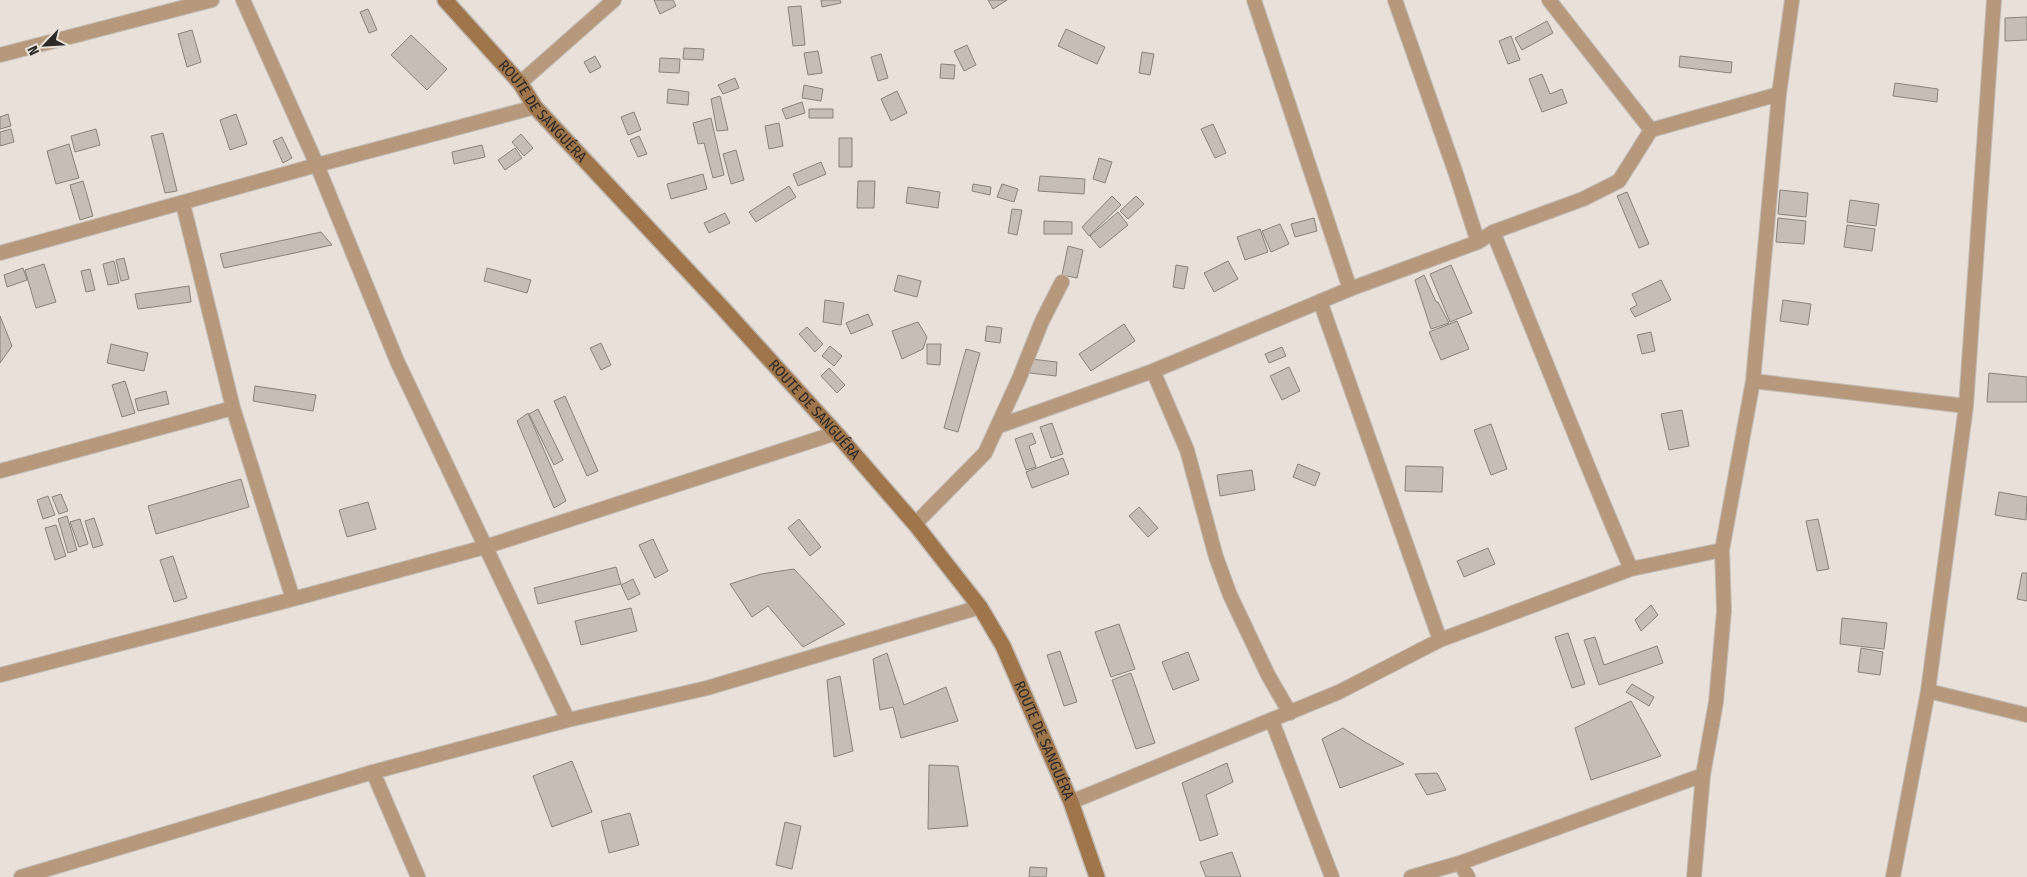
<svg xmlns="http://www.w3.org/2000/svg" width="2027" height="877" font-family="'Fira Sans Condensed',sans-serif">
	<rect width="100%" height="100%" fill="#e8e0d9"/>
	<path fill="#c6beb6" stroke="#89827b" d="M654,0H673L676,6L660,14Z
		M821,0H840L841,3L822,7Z
		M988,0H1007L993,9Z
		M801,6L805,45L793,46L788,7Z
		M368,9L377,30L369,33L360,12Z
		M2027,17V40L2005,41V18Z
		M1547,21L1553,33L1522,50L1515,38Z
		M1066,29L1105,47L1097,64L1058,46Z
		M192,30L201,62L187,67L178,34Z
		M411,35L447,69L427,90L391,55Z
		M1511,36L1520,60L1508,64L1499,41Z
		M967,45L976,65L964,71L954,51Z
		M684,48L704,49L703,60L683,59Z
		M818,51L822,73L808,75L804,53Z
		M1142,52L1154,54L1150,75L1139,73Z
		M881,54L888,78L878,81L871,57Z
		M595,56L601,67L590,73L584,62Z
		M1680,56L1732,62L1731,73L1679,67Z
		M660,58L680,59L679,73L659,72Z
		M941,64L955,65L954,79L940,78Z
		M1542,74L1550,94L1562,89L1567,103L1542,112L1529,79Z
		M735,78L739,88L723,94L718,85Z
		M1895,83L1938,89L1937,102L1893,96Z
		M804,85L823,89L821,101L802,98Z
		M668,89L689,92L688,105L667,103Z
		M897,91L907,113L891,121L881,99Z
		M720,96L728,130L717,131L711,99Z
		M802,102L805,113L786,119L782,109Z
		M809,109H833V118H809Z
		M634,112L641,130L628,135L621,117Z
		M8,114L11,126L0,129V117Z
		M236,114L247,144L230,150L220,120Z
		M711,118L724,175L713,178L704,143L698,144L693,123Z
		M779,123L783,146L769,149L765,126Z
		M1213,124L1226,153L1215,158L1201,129Z
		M11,129L14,142L0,146V132Z
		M96,129L100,145L75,152L71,136Z
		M163,133L177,191L165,193L151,136Z
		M521,134L533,148L524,156L512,142Z
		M639,136L647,154L638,157L630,140Z
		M282,137L292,158L283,163L273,141Z
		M839,138H852V167H839Z
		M69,144L79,178L56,184L47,151Z
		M482,145L485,157L454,164L452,152Z
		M515,148L522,158L505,170L498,160Z
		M736,150L744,180L731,184L723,154Z
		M1099,158L1112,162L1105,183L1093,179Z
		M821,162L826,174L798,186L793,174Z
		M703,174L707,189L671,199L667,184Z
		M1040,176L1085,179L1084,194L1038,191Z
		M83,181L93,216L80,220L70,185Z
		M858,181H875L874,208H857Z
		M973,184L991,187L990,195L972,191Z
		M1002,184L1018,189L1014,202L997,197Z
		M789,186L796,197L756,222L749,212Z
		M908,187L940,192L938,208L906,203Z
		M1780,190L1808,193L1806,217L1778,214Z
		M1627,192L1649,244L1639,248L1617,196Z
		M1112,196L1121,205L1089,236L1082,227Z
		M1136,196L1144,204L1128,219L1120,211Z
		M1850,200L1879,204L1876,226L1847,222Z
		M1012,209L1022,210L1017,235L1008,233Z
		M1118,212L1128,225L1100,248L1090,236Z
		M725,213L730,223L709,233L704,223Z
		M1314,218L1317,231L1295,237L1291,224Z
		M1778,218L1806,221L1804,244L1776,242Z
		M1044,221L1072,222V234H1044Z
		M1280,224L1289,244L1271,252L1262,231Z
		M1847,225L1875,229L1872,251L1844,247Z
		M1260,229L1268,252L1245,260L1237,237Z
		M321,232L332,245L224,268L220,254Z
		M1068,246L1083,250L1077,278L1062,275Z
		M124,258L129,279L121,281L116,260Z
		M114,261L119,283L108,285L103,264Z
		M1228,261L1238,279L1214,292L1204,273Z
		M44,264L56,302L36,308L25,270Z
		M1176,265L1188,267L1184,289L1173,287Z
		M1451,265L1472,313L1450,322L1430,274Z
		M23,268L27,280L7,287L4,275Z
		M487,268L531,280L527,293L484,281Z
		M90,269L95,290L86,292L81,271Z
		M898,275L921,281L917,297L894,291Z
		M1424,275L1436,302H1438L1449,323L1431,329L1415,280Z
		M1661,280L1671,300L1635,317L1630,309L1637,305L1632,294Z
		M189,286L191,302L138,309L135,294Z
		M825,300L844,303L841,325L823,322Z
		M1783,300L1811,304L1808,325L1780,321Z
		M868,314L873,325L851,334L846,323Z
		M0,316L12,346L0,363Z
		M1457,321L1469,349L1441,360L1429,332Z
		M918,322L927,337L923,349L902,359L892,331Z
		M1124,324L1135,341L1091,371L1079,354Z
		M987,326L1002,328L1000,343L985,341Z
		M807,327L823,344L815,352L799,334Z
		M1651,332L1655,351L1642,354L1637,335Z
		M601,343L611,365L601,370L590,348Z
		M111,344L148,353L144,371L107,363Z
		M927,344H941L940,365L927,364Z
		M830,346L842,356L834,366L822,356Z
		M1282,347L1286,356L1269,363L1265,354Z
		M966,349L980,353L958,432L944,428Z
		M1031,359L1057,362L1056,376L1030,373Z
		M1289,367L1300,391L1282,400L1270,376Z
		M829,368L845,385L837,393L821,376Z
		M1989,373L2027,377V402H1987Z
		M125,381L135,413L122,417L112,385Z
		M255,386L316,395L313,411L253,401Z
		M166,391L169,404L138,411L135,399Z
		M565,396L598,471L587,476L554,401Z
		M538,409L563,460L554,465L529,414Z
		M1682,410L1689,446L1669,450L1661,414Z
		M528,413L566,501L554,508L517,421Z
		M1052,423L1063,454L1051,458L1040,427Z
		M1491,424L1507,469L1491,475L1474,430Z
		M1032,433L1036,443L1029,446L1036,467L1026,470L1015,439Z
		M1063,458L1069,474L1032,488L1026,472Z
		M1298,464L1320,473L1315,486L1293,477Z
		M1406,466L1443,467L1442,492L1405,491Z
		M1252,470L1255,490L1220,496L1217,475Z
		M241,479L249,507L156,534L148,506Z
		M1999,492L2027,497L2026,520L1995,515Z
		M61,494L68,511L59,514L52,497Z
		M48,496L55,515L43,519L37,500Z
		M368,502L376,529L347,537L339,510Z
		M1139,507L1158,528L1148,537L1129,516Z
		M67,516L77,550L68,553L58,519Z
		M94,518L103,545L93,548L85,521Z
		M80,519L88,544L79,547L70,522Z
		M799,519L821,547L810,556L788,528Z
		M1818,519L1829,569L1817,571L1806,521Z
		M56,525L66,556L55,560L45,528Z
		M653,539L668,571L655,578L639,545Z
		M1488,548L1495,564L1464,577L1457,561Z
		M173,556L187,598L174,602L160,560Z
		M616,567L621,584L538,604L534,588Z
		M794,569L845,624L803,647L768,606L752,617L730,584L761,574Z
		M2022,573H2027V601L2017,599Z
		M633,579L640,594L628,600L621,585Z
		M1651,605L1658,615L1641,631L1635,620Z
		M631,608L637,631L581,645L575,621Z
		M1842,618L1887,623L1884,649L1840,644Z
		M1119,624L1135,669L1111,677L1095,632Z
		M1568,633L1585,684L1572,688L1555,637Z
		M1595,637L1604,665L1657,646L1663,663L1599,685L1584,640Z
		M1861,648L1883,652L1880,675L1858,672Z
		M1060,651L1077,702L1064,706L1047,655Z
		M1188,652L1199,680L1173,690L1162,662Z
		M887,653L904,705L946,687L958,721L901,738L893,707L880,710L873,659Z
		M1131,673L1155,743L1136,749L1112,680Z
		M840,676L853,751L834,757L827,680Z
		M1632,684L1654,697L1649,706L1626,692Z
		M1631,701L1661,756L1591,780L1575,728Z
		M1343,728L1365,742L1404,764L1340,788L1322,739Z
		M572,761L592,812L552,827L533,776Z
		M1227,763L1233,782L1206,795L1218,835L1200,841L1182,783Z
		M929,765L958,766L968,826L928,829Z
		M1437,773L1446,790L1427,795L1415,774Z
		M630,813L639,845L609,853L601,821Z
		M785,822L801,826L792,869L776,865Z
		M1232,852L1241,877H1206L1200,862Z
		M1030,867L1047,868L1046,877H1029Z"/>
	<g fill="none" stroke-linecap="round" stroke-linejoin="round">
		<defs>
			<path id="street" d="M243,0L317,165L397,361L568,720
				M1254,0L1350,289
				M1395,0L1456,174L1478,242
				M1549,0L1651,130
				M0,55L212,0
				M520,83L614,0
				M183,204L233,408L293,599
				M1493,232C1539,344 1583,458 1631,569
				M0,253L317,165L535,107
				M1320,301L1440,640
				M1153,371L1187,450L1216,557L1230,595L1268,675L1290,713
				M1753,381L1966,406
				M999,426L1153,371L1350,289L1478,242L1493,232L1583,199L1619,181L1651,130L1779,94
				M0,471L233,408
				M915,524L985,453L1019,379L1042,321L1062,282
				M0,675L293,599L485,547L836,433
				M1928,691L2027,715
				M1272,721L1332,877
				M373,772L418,877
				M1071,802L1339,692L1440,640L1631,569L1722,550
				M1460,863L1468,877
				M21,877L373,772L568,720L707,688L980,607
				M1411,877L1460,863L1703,775
				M1694,877L1703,775L1716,702L1724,611L1722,550L1753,381L1779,94L1792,0
				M1893,877L1928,691L1966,406L1994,0"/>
			<g id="secondary">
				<path id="s1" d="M445,0L520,83L535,107L719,304L836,433L915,524L980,607L1003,646L1071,802L1097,877"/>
			</g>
		</defs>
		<use href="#street" stroke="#c2bbb5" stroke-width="16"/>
		<use href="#secondary" stroke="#c2bbb5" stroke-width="18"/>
		<use href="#street" stroke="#b6997d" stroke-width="14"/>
		<use href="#secondary" stroke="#9f754b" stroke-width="15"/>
	</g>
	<g text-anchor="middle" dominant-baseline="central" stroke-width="5" stroke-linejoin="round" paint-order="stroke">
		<g font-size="15" fill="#2c2926" stroke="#e8e0d9">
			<text stroke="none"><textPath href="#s1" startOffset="148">ROUTE DE SANGUÉRA</textPath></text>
			<text stroke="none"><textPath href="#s1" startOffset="552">ROUTE DE SANGUÉRA</textPath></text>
			<text stroke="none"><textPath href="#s1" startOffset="958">ROUTE DE SANGUÉRA</textPath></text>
		</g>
	</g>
	<g transform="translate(45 45) rotate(245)" stroke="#e8e0d9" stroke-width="4" paint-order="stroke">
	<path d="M0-4L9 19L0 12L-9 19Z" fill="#2c2926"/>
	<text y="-8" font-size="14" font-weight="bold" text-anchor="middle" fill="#2c2926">N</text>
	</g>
</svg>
